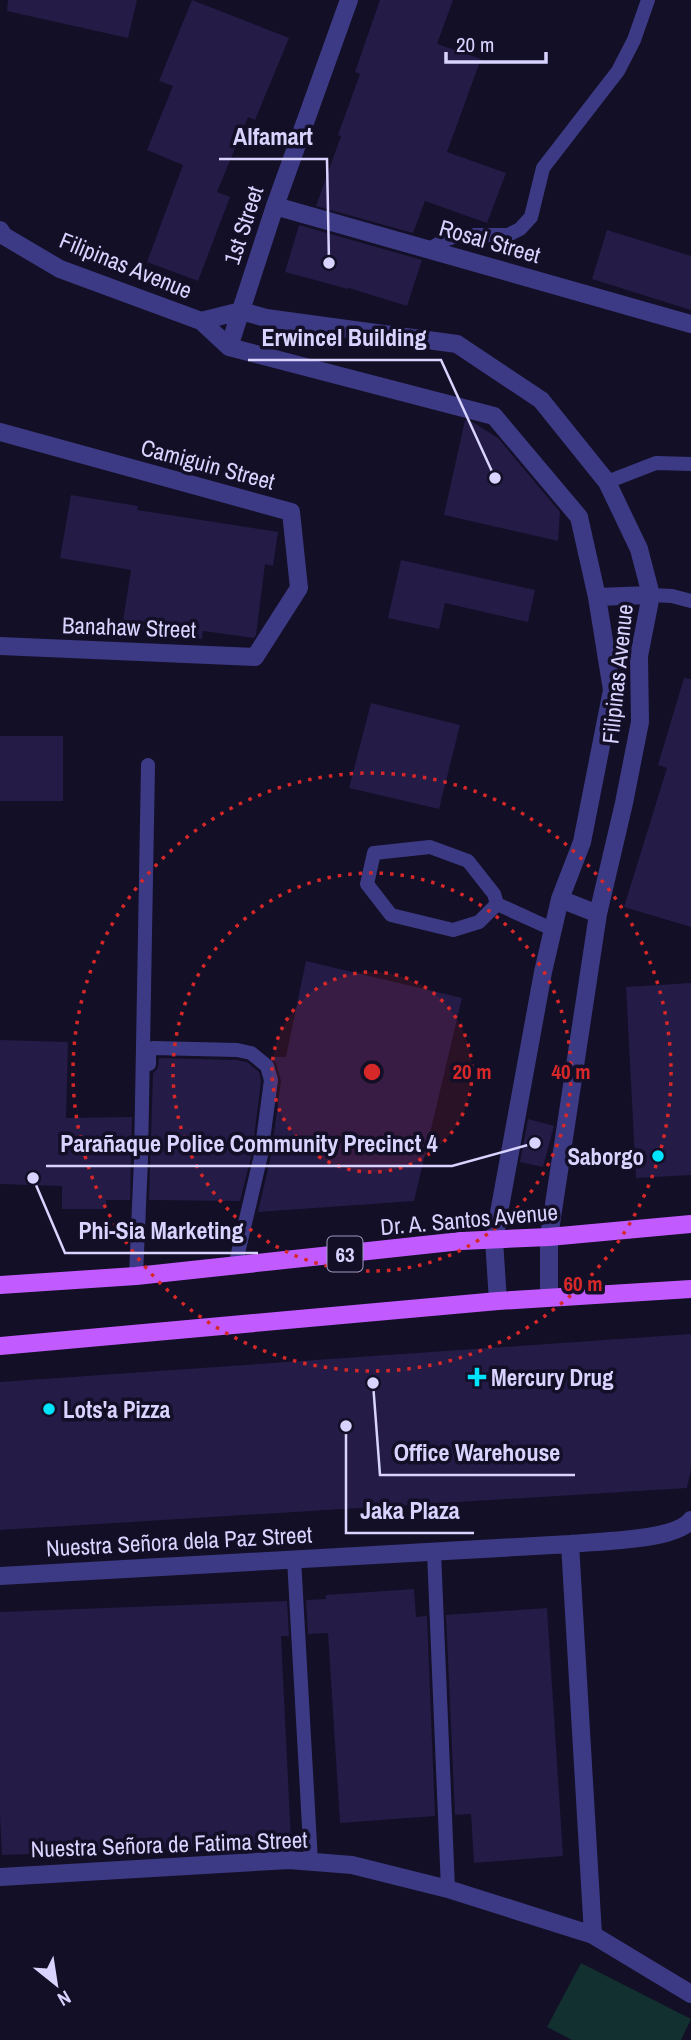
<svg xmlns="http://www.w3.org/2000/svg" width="691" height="2040" font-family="'Archivo Narrow',sans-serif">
	<rect width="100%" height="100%" fill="#130f26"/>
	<path fill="#12302f" d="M581,1963L691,2019L681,2040H572L547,2027Z"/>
	<path fill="#241b47" d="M8,0H137L128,38L7,11Z
		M192,0L289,38L255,120L248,117L217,192L230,197L198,281L147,262L183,165L147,150L173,86L159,81Z
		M380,0H453L437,44L481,59L447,152L506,173L487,223L425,201L413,233L316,206L341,136L338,135L360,74L355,72Z
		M299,225L422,260L407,306L349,288L348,289L285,272Z
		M607,230L691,256V310L592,279Z
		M465,420L474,423L498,438L560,512L558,541L444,515Z
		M71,495L138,506L137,510L278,532L273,566L265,564L256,635L254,638L203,631L202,639L122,627L131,570L60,558Z
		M401,560L535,590L528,622L445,603L439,629L388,618Z
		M684,678L691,679V927L624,907L667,768L658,765Z
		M371,703L460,725L439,809L349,788Z
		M0,736H63V801H0Z
		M306,961L462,998L414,1201L258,1212L271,1156L281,1081L276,1063L271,1057H286Z
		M691,983V1175L636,1178L626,987Z
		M0,1040L68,1042L66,1118L132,1117L130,1200H106V1209H62V1186L0,1184Z
		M159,1058L236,1060L247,1062L259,1072L261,1081L252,1153L240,1201L149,1200L153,1073L158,1068Z
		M528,1119L554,1126L543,1167L520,1162Z
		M691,1334V1469L687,1488L0,1530V1382Z
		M414,1589L416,1617L427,1616L435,1816L340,1823L328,1633L308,1634L306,1600L326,1599V1595Z
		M287,1601L289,1636H281L291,1842L213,1845L86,1854V1852L2,1855L0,1815V1612Z
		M547,1608L563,1856L474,1863L471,1814L455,1815L446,1615Z"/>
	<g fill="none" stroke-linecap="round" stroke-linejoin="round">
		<path stroke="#3d3a85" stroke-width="14" d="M429,249L447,239L460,235H508L520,229L531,217L543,168L618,71L634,40L648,0
			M607,482L656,463L691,464
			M651,595L672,596L691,601
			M430,847L468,861L494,894L497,904L479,922L453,930L391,915L367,884L374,853Z
			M497,904L552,929
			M149,1064V1050L153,1048L237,1050L251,1053L267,1066L271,1080L261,1155L235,1266
			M136,1276L141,1159L148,765
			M434,1552L448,1889
			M294,1559L311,1862"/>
		<path stroke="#3d3a85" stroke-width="18" d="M275,206L691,324
			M0,230L4,236L60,269L201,321L229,347L494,416L579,517L597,597L612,690L582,842L560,899L543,972L494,1240L498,1301
			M201,321L241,311L266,318L457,344L541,400L607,482L639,549L651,595L639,656L640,722L624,803L598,914L549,1237V1297
			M229,347L275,206L349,0
			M0,432L291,512L299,588L255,657L0,646
			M597,597L651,595
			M560,899L598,914
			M570,1544L593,1935
			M0,1576L570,1544C598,1541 675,1541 691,1520
			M0,1877L289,1860L352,1865L448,1889L593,1935L691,1994"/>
		<path stroke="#c25bff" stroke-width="18" d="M0,1285L136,1276L461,1241L549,1237L691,1224
			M0,1346L498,1301L691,1289"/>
	</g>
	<circle cx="372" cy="1072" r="100" fill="#d62828" fill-opacity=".12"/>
	<g fill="none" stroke="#d62828" stroke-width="3.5" stroke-dasharray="3.5 7">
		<circle cx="372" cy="1072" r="100"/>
		<circle cx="372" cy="1072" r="199"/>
		<circle cx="372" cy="1072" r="299"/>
	</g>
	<g fill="#00e5ff" stroke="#130f26" stroke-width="2.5">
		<circle cx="658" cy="1156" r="7"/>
		<path d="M473.5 1366.5h7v7h7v7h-7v7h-7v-7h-7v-7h7z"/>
		<circle cx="49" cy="1409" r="7"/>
	</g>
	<g text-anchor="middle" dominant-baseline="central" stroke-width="7" stroke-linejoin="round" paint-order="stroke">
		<rect fill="#130f26" stroke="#9e99be" stroke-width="2" x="327.5" y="1236.5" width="35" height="35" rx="5"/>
		<g font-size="21" font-weight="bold" fill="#d9d4ff">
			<text x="345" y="1254">63</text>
		</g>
		<g font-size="23" fill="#d9d4ff" stroke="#130f26">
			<text transform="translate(243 225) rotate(-72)">1st Street</text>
			<text transform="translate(490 241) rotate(16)">Rosal Street</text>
			<text transform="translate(126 265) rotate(22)">Filipinas Avenue</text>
			<text transform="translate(208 464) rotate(15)">Camiguin Street</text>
			<text transform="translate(129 627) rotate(2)">Banahaw Street</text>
			<text transform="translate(617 674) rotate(-84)">Filipinas Avenue</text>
			<text transform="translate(469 1219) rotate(-5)">Dr. A. Santos Avenue</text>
			<text transform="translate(179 1541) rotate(-3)">Nuestra Señora dela Paz Street</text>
			<text transform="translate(169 1844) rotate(-2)">Nuestra Señora de Fatima Street</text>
		</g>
		<g font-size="23" font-weight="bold" fill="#d9d4ff" stroke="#130f26" text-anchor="start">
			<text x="644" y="1156" text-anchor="end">Saborgo</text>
			<text x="491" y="1377">Mercury Drug</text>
			<text x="63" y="1409">Lots'a Pizza</text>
		</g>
	</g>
	<circle cx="372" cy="1072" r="10" fill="#d62828" stroke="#130f26" stroke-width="3.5"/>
	<g font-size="21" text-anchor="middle" font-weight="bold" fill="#d62828" stroke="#130f26" stroke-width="7" stroke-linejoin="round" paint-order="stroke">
		<text x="472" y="1079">20 m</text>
		<text x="571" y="1079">40 m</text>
		<text x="583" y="1291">60 m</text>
	</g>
	<path fill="none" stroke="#d9d4ff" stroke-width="2.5" d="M329 263L327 159H219M495 478L441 360H248M535 1143L452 1166H46M33 1178L65 1253H258M373 1383L380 1475H575M346 1426L346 1533H474"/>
	<g fill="#d9d4ff" stroke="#130f26" stroke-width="2.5">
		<circle cx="329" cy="263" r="7"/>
		<circle cx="495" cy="478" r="7"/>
		<circle cx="535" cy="1143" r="7"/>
		<circle cx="33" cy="1178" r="7"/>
		<circle cx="373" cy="1383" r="7"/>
		<circle cx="346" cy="1426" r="7"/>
	</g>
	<g font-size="24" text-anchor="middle" font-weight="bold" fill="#d9d4ff" stroke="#130f26" stroke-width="7" stroke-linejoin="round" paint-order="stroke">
		<text x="273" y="145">Alfamart</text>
		<text x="344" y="346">Erwincel Building</text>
		<text x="249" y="1152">Parañaque Police Community Precinct 4</text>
		<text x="161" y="1239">Phi-Sia Marketing</text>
		<text x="477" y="1461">Office Warehouse</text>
		<text x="410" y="1519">Jaka Plaza</text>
	</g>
	<g transform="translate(56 1984) rotate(150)" stroke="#130f26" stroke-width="5" paint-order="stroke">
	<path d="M0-5L12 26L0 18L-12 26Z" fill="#d9d4ff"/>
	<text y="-10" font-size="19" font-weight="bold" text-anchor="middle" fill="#d9d4ff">N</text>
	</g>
	<path d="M446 52v10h100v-10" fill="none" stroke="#d9d4ff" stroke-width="3.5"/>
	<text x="456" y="52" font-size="21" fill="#d9d4ff" stroke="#130f26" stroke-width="5" paint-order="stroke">20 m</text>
</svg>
